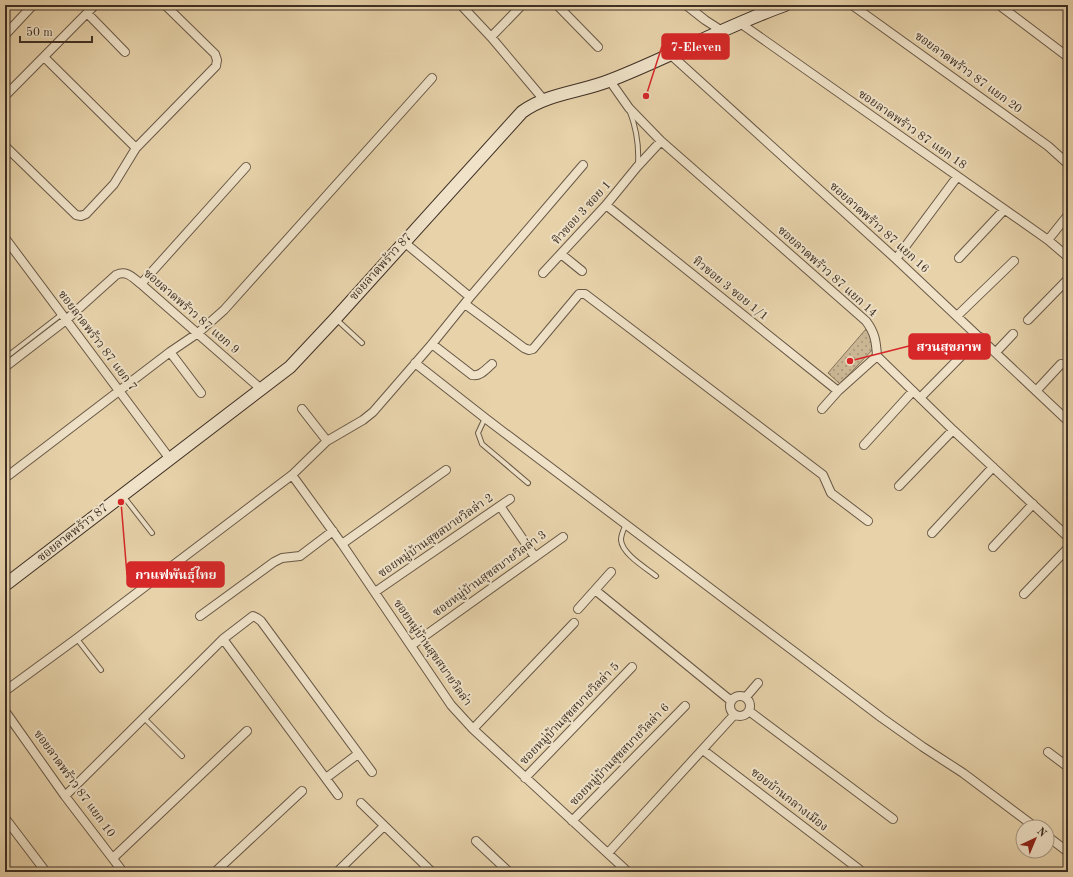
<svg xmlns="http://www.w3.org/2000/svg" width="1073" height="877" font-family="'Old Standard TT','Noto Serif Thai',serif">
	<defs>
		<pattern id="park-dots" width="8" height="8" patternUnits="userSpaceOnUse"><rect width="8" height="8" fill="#cab693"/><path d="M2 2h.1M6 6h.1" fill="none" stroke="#a59478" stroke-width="1.8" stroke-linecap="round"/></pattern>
	</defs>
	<rect width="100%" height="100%" fill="#e7d2aa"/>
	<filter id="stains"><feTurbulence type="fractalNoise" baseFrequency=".005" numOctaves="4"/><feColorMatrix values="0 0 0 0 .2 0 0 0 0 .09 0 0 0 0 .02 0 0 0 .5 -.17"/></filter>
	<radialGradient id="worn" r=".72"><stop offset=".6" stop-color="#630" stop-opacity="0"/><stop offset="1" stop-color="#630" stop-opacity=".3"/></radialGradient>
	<path fill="url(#park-dots)" stroke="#84725c" d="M866,329L871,335L874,348L840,384L828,373Z"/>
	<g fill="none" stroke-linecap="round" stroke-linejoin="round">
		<defs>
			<path id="lane" d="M630,112C637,130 639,146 638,164
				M336,319L362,343
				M5,358L62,314
				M485,418L478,433L482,444L528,483
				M124,497L152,533
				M626,524C624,529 621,534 621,540C622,554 646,568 656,576
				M77,639L101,670
				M144,718L182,756"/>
			<path id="street" d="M461,5L491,37L544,100
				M557,5L598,47
				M686,5L705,20L722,31
				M852,5L1048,146L1068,164
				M999,5L1068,57
				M87,13L125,52
				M740,23L1048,240L1068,257
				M5,35L33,5
				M491,37L522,5
				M671,55L896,259L1068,421
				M44,57L136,148
				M610,81L629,108L661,141L866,321C875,333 876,341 877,356L953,430L1068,537
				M5,96L95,5
				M5,146L76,215L81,216L86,214L114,184L136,148L216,66L217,60L215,54L165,5
				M606,205L838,391L877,356
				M5,238L170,459
				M1048,240L1068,215
				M404,242L470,297
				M561,254L582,271
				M959,258L1004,210
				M896,259L957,177
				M543,273L606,205L637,167L661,141
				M141,284L246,167
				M465,304L524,348L529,350L533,349L579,294H585L823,475L831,493L868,521
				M957,316L1014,261
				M1028,320L1068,279
				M432,344L472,375C480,377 486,369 492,364
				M170,352L201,393
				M996,352L1013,334
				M415,363L485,418L882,718L923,747L963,773L1035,827
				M5,367L66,320L116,275C127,270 132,277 141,284L261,389
				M1036,391L1061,364
				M920,398L980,337
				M302,409L327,441
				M822,409L838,391
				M864,445L913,391
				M292,475L342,544L451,705L473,729L628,872
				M5,478L170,352L198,333L224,310L432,78
				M899,486L953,430
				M500,506L535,557
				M932,533L993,467
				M342,544L446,470
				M993,547L1033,504
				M595,590L730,700
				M375,592L510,499
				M1024,594L1068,548
				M578,609L611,572
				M200,616L274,562L282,558L300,556L333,531
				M223,639L338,795
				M412,645L563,537
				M5,691L76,639L292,475L327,441L363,420L373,412L432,344L470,297L583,165
				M730 706a10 10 0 1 1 20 0a10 10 0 1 1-20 0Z
				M746,697L758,683
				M5,711L65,796L123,872
				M749,711L893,819
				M473,729L574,623
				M703,750L860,870
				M1048,752L1068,767
				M326,778L358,754
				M525,778L632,667
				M65,796L211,651L223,639L253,616L257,618L261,621L372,772
				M361,803L432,872
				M5,818L46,872
				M572,821L685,706
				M1047,836L1068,852
				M476,841L509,872
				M608,853L734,715
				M113,858L247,731
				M215,872L302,791
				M337,872L384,826"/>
			<path id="secondary" d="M5,585L290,367L335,319L522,112C548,93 582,92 611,80C670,57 726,26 785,5"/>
		</defs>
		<use href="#lane" stroke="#685846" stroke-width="6"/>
		<use href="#street" stroke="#685846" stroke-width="10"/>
		<use href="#secondary" stroke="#3e2f24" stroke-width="14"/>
		<use href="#lane" stroke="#efe2c8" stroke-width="4"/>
		<use href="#street" stroke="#efe2c8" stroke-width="8"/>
		<use href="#secondary" stroke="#efe2c8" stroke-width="12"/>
	</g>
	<g text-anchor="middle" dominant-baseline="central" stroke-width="4" stroke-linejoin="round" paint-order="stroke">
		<g font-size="12" fill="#3e2f24" stroke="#efe2c8">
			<text transform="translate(968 73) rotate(36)">ซอยลาดพร้าว 87 แยก 20</text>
			<text transform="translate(912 130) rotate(35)">ซอยลาดพร้าว 87 แยก 18</text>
			<text transform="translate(582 213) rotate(-48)">ทิวซอย 3 ซอย 1</text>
			<text transform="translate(879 228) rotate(42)">ซอยลาดพร้าว 87 แยก 16</text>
			<text transform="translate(381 267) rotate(-48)">ซอยลาดพร้าว 87</text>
			<text transform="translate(827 272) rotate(42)">ซอยลาดพร้าว 87 แยก 14</text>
			<text transform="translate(730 289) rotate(39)">ทิวซอย 3 ซอย 1/1</text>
			<text transform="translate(191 312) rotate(41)">ซอยลาดพร้าว 87 แยก 9</text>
			<text transform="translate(97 341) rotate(53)">ซอยลาดพร้าว 87 แยก 7</text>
			<text transform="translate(73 533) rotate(-38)">ซอยลาดพร้าว 87</text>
			<text transform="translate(436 536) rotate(-35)">ซอยหมู่บ้านสุขสบายวิลล่า 2</text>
			<text transform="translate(490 574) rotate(-36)">ซอยหมู่บ้านสุขสบายวิลล่า 3</text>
			<text transform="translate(432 653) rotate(55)">ซอยหมู่บ้านสุขสบายวิลล่า</text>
			<text transform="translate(570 714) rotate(-46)">ซอยหมู่บ้านสุขสบายวิลล่า 5</text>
			<text transform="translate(620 755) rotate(-46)">ซอยหมู่บ้านสุขสบายวิลล่า 6</text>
			<text transform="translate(74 784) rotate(54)">ซอยลาดพร้าว 87 แยก 10</text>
			<text transform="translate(789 800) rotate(38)">ซอยบ้านกลางเมือง</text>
		</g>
	</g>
	<path fill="none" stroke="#d62828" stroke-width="1.5" d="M646 96L662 46M850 361L909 346M121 502L127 575"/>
	<g fill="#d62828" stroke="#efe2c8" stroke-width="1.5">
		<circle cx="646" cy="96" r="4"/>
		<circle cx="850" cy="361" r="4"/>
		<circle cx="121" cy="502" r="4"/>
	</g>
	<g fill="#d62828" stroke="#d62828" stroke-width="1.5">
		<rect x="662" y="34" width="67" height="25" rx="4"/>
		<rect x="909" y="334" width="81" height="25" rx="4"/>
		<rect x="127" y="562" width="97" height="25" rx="4"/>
	</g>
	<g font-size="13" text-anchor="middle" font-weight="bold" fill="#fff">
		<text x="696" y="51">7-Eleven</text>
		<text x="949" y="351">สวนสุขภาพ</text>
		<text x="176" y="579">กาแฟพันธ์ุไทย</text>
	</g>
	<rect width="1073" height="877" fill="none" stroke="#e7d2aa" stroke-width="20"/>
	<rect x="6" y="6" width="1061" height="865" fill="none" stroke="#3e2f24" stroke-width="2"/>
	<rect x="10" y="10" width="1053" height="857" fill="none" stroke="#3e2f24"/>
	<g transform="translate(1035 839) rotate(44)"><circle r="19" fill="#efe2c8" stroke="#a89a86"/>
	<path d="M0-3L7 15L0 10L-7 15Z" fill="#8f2418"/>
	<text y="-6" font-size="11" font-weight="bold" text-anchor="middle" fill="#3e2f24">N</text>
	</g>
	<path d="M20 36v6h72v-6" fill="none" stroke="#3e2f24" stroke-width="2"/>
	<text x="26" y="36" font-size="12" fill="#3e2f24" stroke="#efe2c8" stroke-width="3" paint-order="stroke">50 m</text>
	<rect width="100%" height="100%" filter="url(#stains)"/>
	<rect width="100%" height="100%" fill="url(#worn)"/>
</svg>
